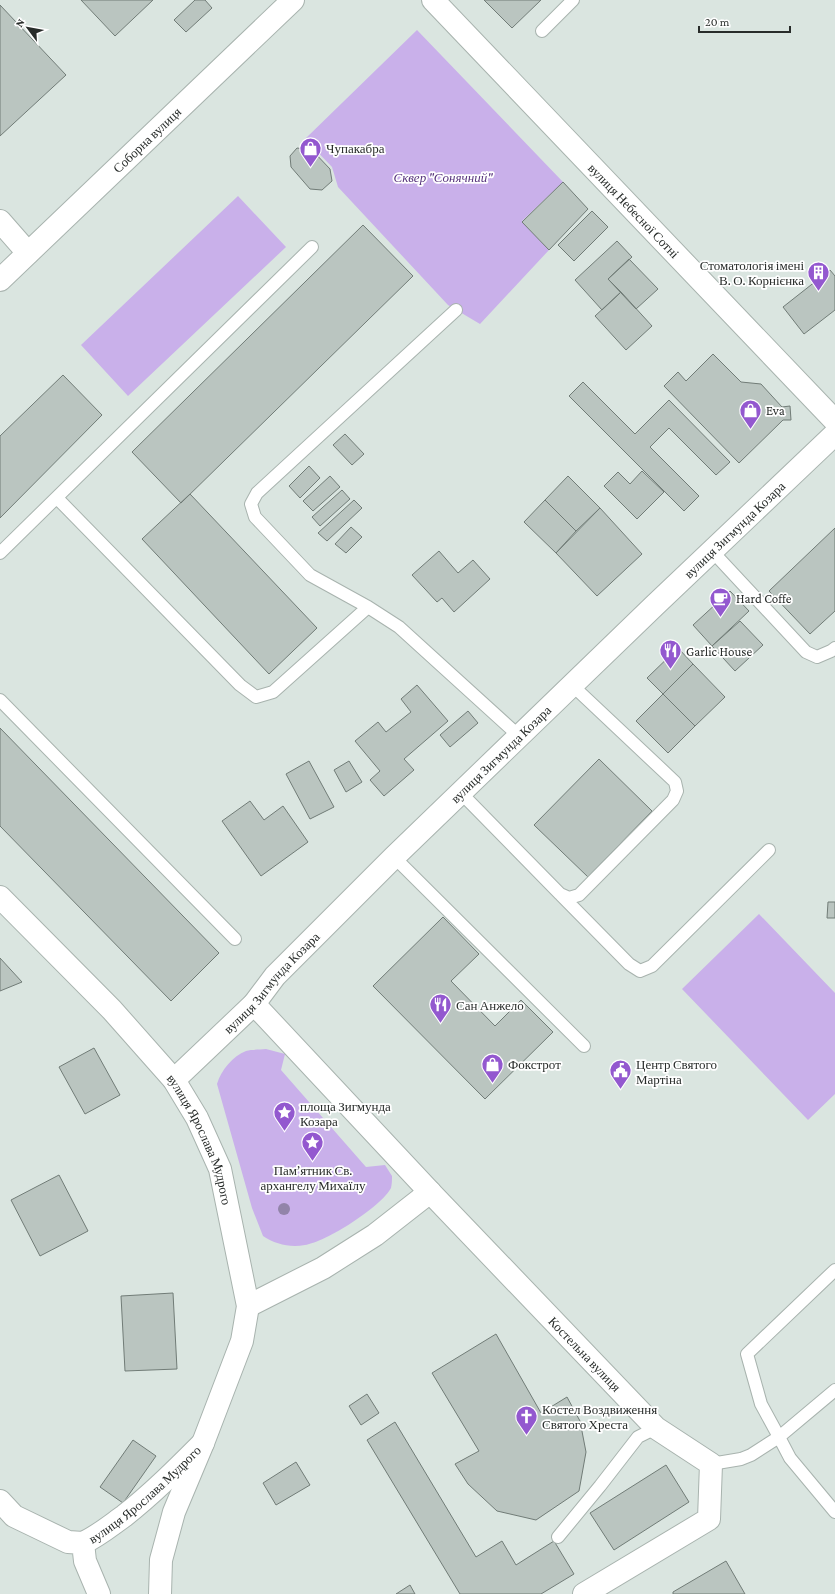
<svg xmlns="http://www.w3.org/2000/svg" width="835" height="1594" font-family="'Crimson Pro',serif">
	<rect width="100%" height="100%" fill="#dae5e0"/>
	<path fill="#c9b0ea" d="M417,30L563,182L522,221L549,250L480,324L448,305L338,187L332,167L305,139Z
		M238,196L286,247L128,396L81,345Z
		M759,914L835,993V1094L808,1120L682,989Z
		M266,1049L285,1054L281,1070L366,1167L385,1165L392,1176C392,1179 392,1184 391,1188C381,1207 326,1242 305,1245C290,1248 275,1244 263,1236L252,1208L217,1084C221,1070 233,1056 246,1051C252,1049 260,1050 266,1049Z"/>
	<path fill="#bac5c0" stroke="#717c77" d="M81,0H153L115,36Z
		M195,0H205L212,8L186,32L174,20Z
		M484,0H541L512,28Z
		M0,5L66,75L0,136Z
		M297,148L312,150L330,169L332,181L322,190L310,189L291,167L290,156Z
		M563,182L588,209L549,250L522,222Z
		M592,211L608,227L574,261L558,245Z
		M363,225L413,276L181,503L132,452Z
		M617,241L632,257L608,279L621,292L602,310L575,280Z
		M629,259L658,289L636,309L608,279Z
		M830,270L835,276V310L804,334L783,307Z
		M621,292L652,326L626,350L595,316Z
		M713,354L741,382L761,384L782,407L790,406L791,420H783L739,463L664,386L678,372L686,381Z
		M63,375L102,415L0,518V436Z
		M583,382L635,434L669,400L730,462L716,475L669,428L650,447L699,496L684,511L569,396Z
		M345,434L364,454L352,465L333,445Z
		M309,466L320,478L300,498L289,486Z
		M642,471L664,492L637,519L604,486L618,472L630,484Z
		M330,476L340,487L313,511L303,501Z
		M568,476L600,508L576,531L545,500Z
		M342,490L350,499L320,526L312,517Z
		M190,494L317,628L269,674L142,539Z
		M354,500L362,508L327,541L318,533Z
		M545,500L576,531L556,553L524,522Z
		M600,508L642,554L597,596L556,553Z
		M351,527L362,537L346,553L335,544Z
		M835,528V611L810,634L769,591Z
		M439,551L458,573L473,560L490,579L454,612L442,598L437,602L412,575Z
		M730,591L749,611L712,646L693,625Z
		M740,621L763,645L735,671L712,646Z
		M678,648L693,664L663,694L647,678Z
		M693,664L725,697L695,726L663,694Z
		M417,685L448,721L404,759L414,770L384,796L370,780L380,771L355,741L378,722L386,732L411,712L401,699Z
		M663,694L695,726L668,753L636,721Z
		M468,711L478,723L450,747L440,735Z
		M0,728L219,953L171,1001L0,826Z
		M599,759L652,811L588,877L534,825Z
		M309,761L334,807L310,819L286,774Z
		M349,761L362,782L346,792L334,770Z
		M250,801L264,820L283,806L308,842L261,876L222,821Z
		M828,902H835V918H827Z
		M443,917L479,954L451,981L495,1026L521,1000L553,1032L485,1099L373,986Z
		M0,958L22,982L0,991Z
		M94,1048L120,1095L85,1114L59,1067Z
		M59,1175L88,1231L40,1256L11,1200Z
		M173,1293L177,1369L125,1371L121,1296Z
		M496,1334L541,1413L567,1397L580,1421L586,1452L579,1491L536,1520L497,1511L468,1484L455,1464L479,1451L432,1373Z
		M367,1394L379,1413L361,1425L349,1406Z
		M395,1422L476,1557L502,1541L516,1565L554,1541L574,1574L541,1594H460L367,1440Z
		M133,1440L156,1456L123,1503L100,1487Z
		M296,1462L310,1485L276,1505L263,1483Z
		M666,1465L689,1502L614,1550L590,1513Z
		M726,1561L745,1594H673V1592Z
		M410,1585L415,1594H396Z"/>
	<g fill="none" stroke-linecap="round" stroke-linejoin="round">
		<defs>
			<path id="lane" d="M542,31L573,0
				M456,310L257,493L251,504L255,517L310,575L368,607L399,627L519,736
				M57,498L240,685L256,697L273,692L368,607
				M712,551L806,652L817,657L831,651L835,648
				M0,553L312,247
				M0,700L235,939
				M461,793L560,894L569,898L579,895L673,800L677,791L675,782L572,685
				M394,857L584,1046
				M561,895L629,964L640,971L652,966L769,850
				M835,1270L747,1354L761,1404L779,1437L835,1390
				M711,1464L741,1459L751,1455L779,1437L790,1458L835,1512
				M558,1537L600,1486L638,1437L656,1428"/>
			<g id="street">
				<path id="s1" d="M433,0L835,421"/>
				<path d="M0,221L28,253"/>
				<path id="s2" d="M174,1080L254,1004L275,976L394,857L654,606L835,434"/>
				<path id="s3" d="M430,1192L656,1428L711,1464L709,1519L584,1594"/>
				<path d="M248,1306L323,1268L375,1235L430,1192L254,1004"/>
				<path d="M0,1501L14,1516L68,1542L83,1543L85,1561L99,1594"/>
				<path id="s4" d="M83,1543C98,1536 110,1526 124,1516C152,1494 177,1469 203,1443"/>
			</g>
			<g id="secondary">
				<path id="s5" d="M0,280L293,0"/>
				<path id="s6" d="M0,897L112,1010L174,1080L197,1118L220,1169L248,1306L242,1341L203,1443L174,1512L161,1560L160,1594"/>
			</g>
		</defs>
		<use href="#lane" stroke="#a8b3ae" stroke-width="14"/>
		<use href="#street" stroke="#a8b3ae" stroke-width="24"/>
		<use href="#secondary" stroke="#a8b3ae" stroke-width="24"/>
		<use href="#lane" stroke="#fff" stroke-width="12"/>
		<use href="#street" stroke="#fff" stroke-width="22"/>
		<use href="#secondary" stroke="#fff" stroke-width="22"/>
	</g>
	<circle fill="#9284a9" cx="284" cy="1209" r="6"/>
	<defs>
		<symbol id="shop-pin" viewBox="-11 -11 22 30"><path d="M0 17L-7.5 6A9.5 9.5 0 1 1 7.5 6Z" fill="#9358cf" stroke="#fff"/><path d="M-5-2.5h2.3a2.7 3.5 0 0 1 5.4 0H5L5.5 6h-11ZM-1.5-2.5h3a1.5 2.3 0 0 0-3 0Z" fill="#fff"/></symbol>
		<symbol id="building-pin" viewBox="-11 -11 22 30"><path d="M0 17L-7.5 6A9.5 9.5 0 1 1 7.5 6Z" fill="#9358cf" stroke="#fff"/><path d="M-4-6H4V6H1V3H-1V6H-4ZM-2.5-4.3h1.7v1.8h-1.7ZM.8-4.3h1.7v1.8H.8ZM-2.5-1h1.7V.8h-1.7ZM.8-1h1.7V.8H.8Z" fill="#fff"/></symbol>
		<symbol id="cafe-pin" viewBox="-11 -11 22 30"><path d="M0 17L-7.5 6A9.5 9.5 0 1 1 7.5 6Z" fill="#9358cf" stroke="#fff"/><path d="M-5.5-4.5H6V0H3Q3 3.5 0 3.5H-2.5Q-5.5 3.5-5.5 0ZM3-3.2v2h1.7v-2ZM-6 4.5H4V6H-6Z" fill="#fff"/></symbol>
		<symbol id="restaurant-pin" viewBox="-11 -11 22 30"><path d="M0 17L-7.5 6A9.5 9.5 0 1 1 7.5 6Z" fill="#9358cf" stroke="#fff"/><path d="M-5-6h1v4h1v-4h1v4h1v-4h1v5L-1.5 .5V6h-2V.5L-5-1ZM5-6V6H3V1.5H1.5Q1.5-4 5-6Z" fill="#fff"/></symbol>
		<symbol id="civic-pin" viewBox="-11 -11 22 30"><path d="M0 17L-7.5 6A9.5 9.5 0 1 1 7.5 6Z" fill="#9358cf" stroke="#fff"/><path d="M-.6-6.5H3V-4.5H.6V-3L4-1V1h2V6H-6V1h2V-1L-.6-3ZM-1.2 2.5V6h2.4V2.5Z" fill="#fff"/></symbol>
		<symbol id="sight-pin" viewBox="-11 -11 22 30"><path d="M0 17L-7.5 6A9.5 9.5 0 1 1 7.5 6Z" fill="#9358cf" stroke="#fff"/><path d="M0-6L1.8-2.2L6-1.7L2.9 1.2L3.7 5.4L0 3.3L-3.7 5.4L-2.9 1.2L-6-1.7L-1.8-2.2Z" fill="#fff"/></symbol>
		<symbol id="church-pin" viewBox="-11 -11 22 30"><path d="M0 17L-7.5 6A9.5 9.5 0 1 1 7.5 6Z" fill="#9358cf" stroke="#fff"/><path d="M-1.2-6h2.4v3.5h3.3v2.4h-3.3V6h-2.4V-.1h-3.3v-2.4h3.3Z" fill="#fff"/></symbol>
	</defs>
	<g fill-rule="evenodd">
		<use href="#shop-pin" x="298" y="136" width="25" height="34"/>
		<use href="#building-pin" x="806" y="260" width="25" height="34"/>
		<use href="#shop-pin" x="738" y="398" width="25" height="34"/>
		<use href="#cafe-pin" x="708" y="586" width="25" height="34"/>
		<use href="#restaurant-pin" x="658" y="638" width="25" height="34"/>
		<use href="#restaurant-pin" x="428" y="992" width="25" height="34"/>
		<use href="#shop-pin" x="480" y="1052" width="25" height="34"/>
		<use href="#civic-pin" x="608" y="1058" width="25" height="34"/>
		<use href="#sight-pin" x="272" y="1100" width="25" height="34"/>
		<use href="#sight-pin" x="300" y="1130" width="25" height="34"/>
		<use href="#church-pin" x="514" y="1404" width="25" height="34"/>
	</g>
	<g text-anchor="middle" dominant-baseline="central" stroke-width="3.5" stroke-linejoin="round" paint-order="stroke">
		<g font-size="13" fill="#282c2a" stroke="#fff">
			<text stroke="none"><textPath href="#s5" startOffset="203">Соборна вулиця</textPath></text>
			<text stroke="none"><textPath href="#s1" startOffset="291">вулиця Небесної Сотні</textPath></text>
			<text stroke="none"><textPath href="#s2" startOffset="786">вулиця Зигмунда Козара</textPath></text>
			<text stroke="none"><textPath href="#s2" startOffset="462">вулиця Зигмунда Козара</textPath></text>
			<text stroke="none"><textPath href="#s2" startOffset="138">вулиця Зигмунда Козара</textPath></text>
			<text stroke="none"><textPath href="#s6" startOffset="318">вулиця Ярослава Мудрого</textPath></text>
			<text stroke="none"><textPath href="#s3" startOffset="224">Костельна вулиця</textPath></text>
			<text stroke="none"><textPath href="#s4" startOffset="79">вулиця Ярослава Мудрого</textPath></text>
		</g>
		<g font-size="13" fill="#282c2a" stroke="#fff" text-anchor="start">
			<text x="326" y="148">Чупакабра</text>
			<text x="804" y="265" text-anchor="end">Стоматологія імені<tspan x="804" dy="15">В. О. Корнієнка</tspan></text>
			<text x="766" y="410">Eva</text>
			<text x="736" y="598">Hard Coffe</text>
			<text x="686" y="651">Garlic House</text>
			<text x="456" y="1005">Сан Анжело</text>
			<text x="508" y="1064">Фокстрот</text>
			<text x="636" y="1064">Центр Святого<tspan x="636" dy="15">Мартіна</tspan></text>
			<text x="300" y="1106">площа Зигмунда<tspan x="300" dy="15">Козара</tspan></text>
			<text x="313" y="1170" text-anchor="middle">Пам’ятник Св.<tspan x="313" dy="15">архангелу Михаїлу</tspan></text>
			<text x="542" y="1409">Костел Воздвиження<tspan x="542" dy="15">Святого Хреста</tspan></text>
		</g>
		<g font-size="13" font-style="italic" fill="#57347c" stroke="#fff">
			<text x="443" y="177">Сквер "Сонячний"</text>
		</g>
	</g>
	<g transform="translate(28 28) rotate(302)" stroke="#ffffff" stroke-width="3" paint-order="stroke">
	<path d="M0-3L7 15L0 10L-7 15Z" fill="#282c2a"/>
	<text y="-6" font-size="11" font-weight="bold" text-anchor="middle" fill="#282c2a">N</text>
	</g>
	<path d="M699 26v6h91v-6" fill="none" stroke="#282c2a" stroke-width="2"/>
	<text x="705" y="26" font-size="12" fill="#282c2a" stroke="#ffffff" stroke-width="3" paint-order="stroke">20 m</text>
</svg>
